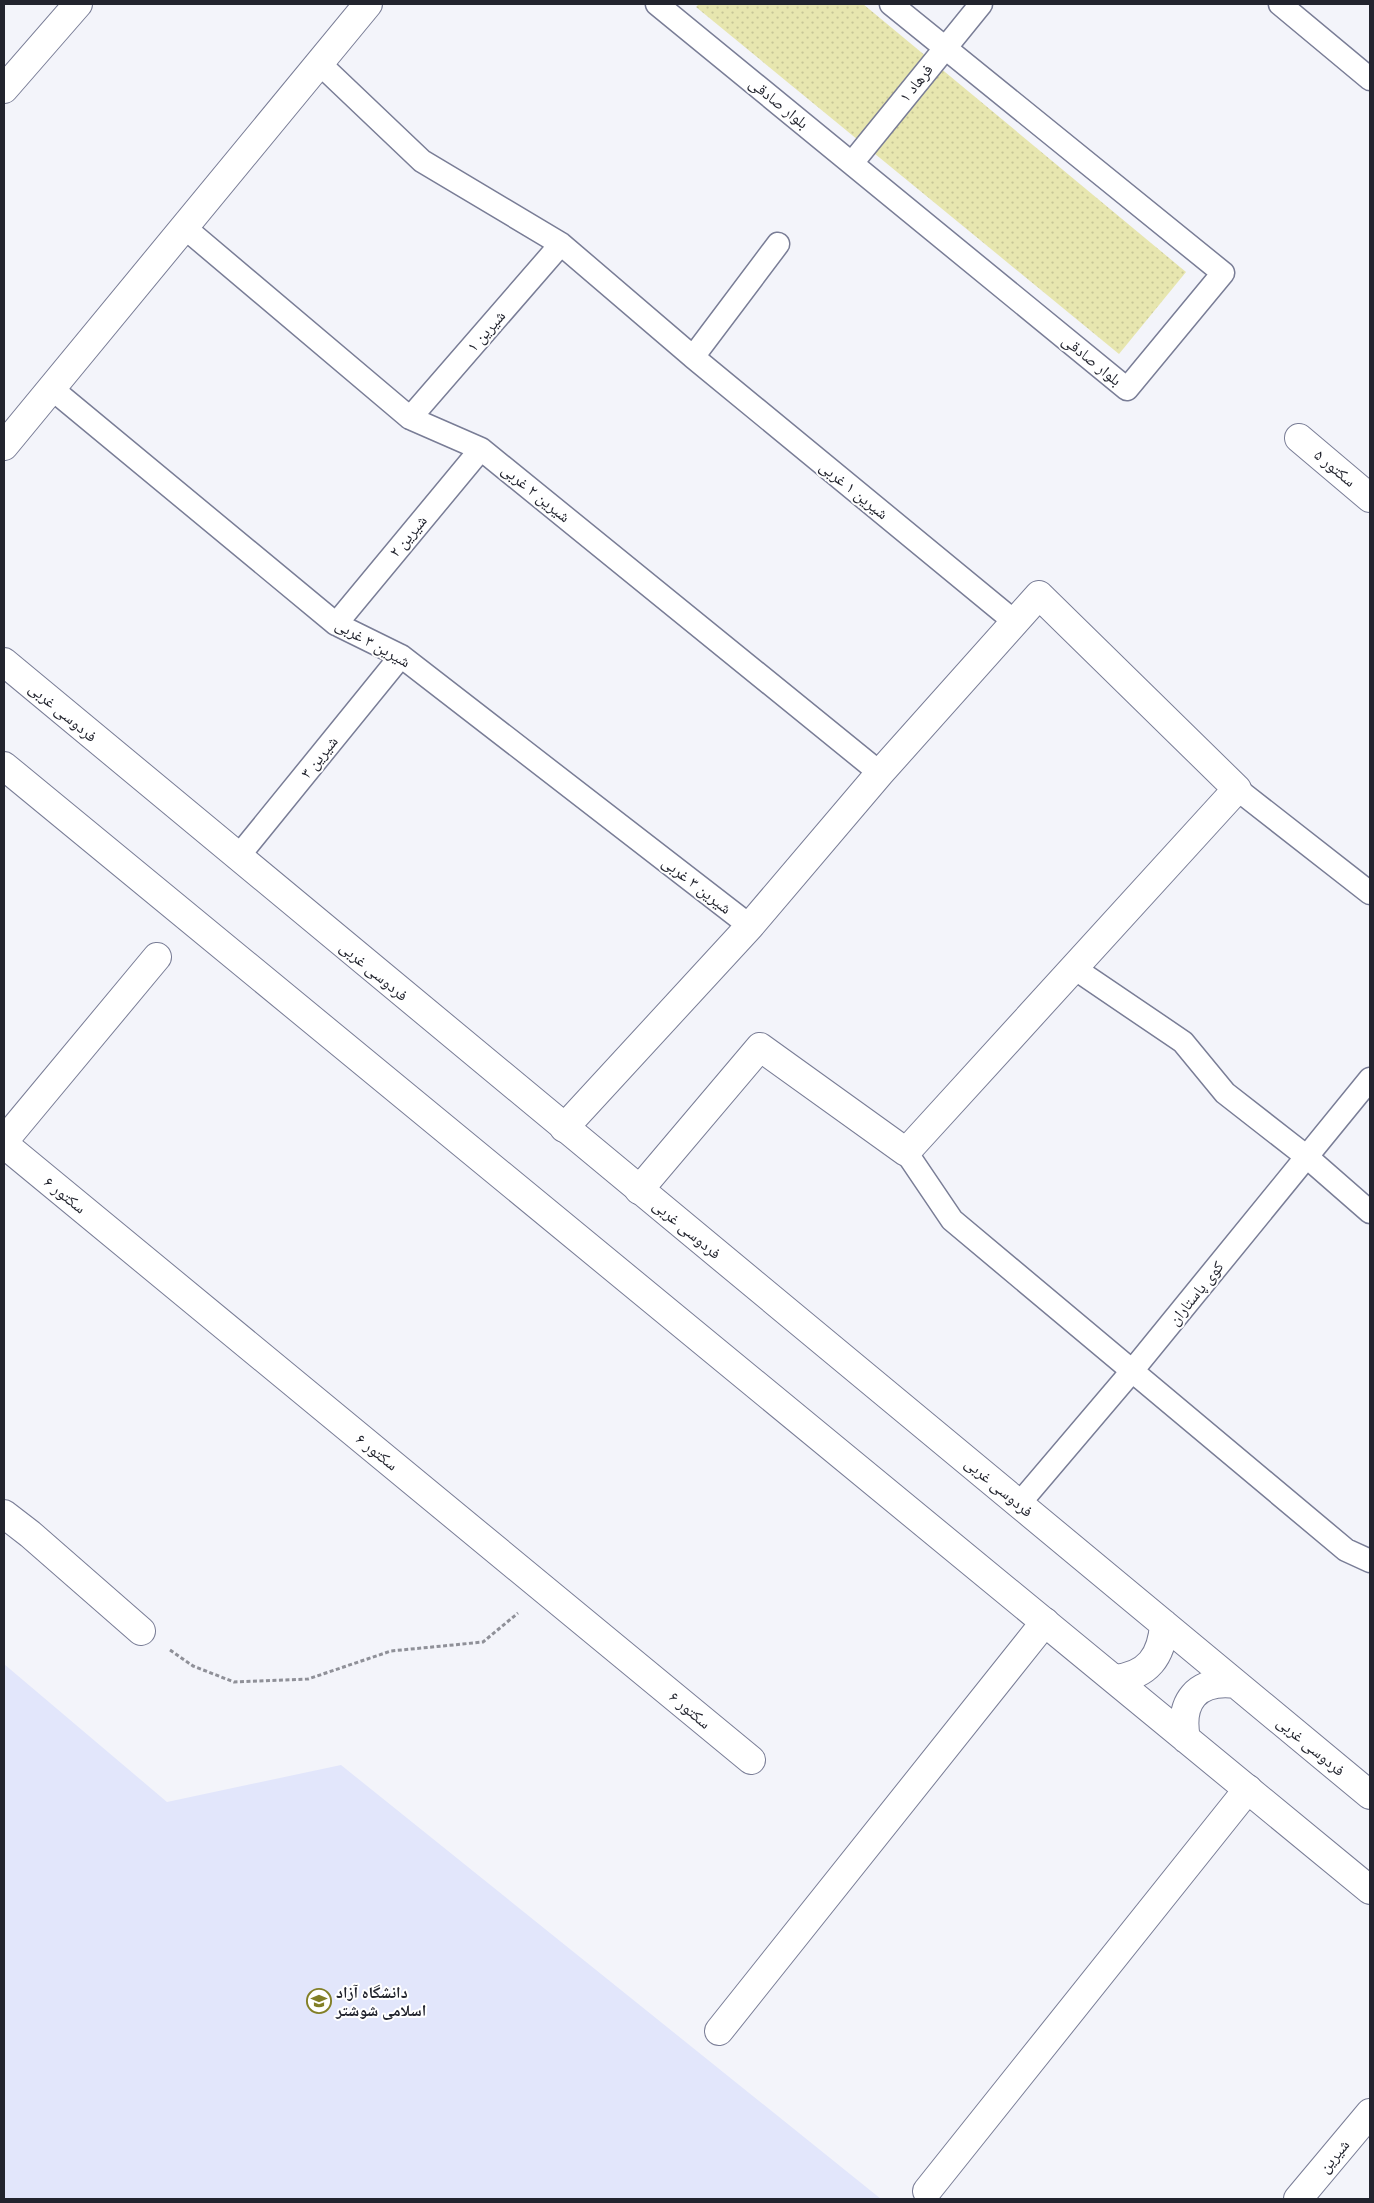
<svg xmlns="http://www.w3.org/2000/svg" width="1374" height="2203" font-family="'Public Sans','Noto Naskh Arabic',sans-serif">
	<defs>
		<pattern id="park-dots" width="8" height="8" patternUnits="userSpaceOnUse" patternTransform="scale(1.25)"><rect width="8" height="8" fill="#e7e6af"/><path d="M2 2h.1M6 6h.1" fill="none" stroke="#c6c597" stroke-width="1.8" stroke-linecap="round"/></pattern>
	</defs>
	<rect width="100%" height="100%" fill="#f3f4fa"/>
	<path fill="#e2e6fb" d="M4,1664L167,1802L341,1765L881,2199H4Z"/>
	<path fill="url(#park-dots)" d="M699,4H863L1186,272L1119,354L696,7Z"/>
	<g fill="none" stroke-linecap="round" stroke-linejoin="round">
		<defs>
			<path id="lane" d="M657,4L1127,389L1223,273L891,4
				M1280,4L1370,79
				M319,63L422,161L561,244L693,357L778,244
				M852,163L981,4
				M184,227L410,418L481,449L880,773
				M693,357L1015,622
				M51,388L336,624L401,656L750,926
				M410,418L561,244
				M336,624L481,449
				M1237,789L1370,893
				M237,858L401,656
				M1074,968L1183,1042L1225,1093L1307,1157L1370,1212
				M906,1152L952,1220L1346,1550L1370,1561
				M1019,1504L1132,1371L1370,1079"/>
			<path id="street" d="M4,89L78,4
				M1299,438L1370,498
				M4,446L368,4
				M564,1128L750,926L880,773L1039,595L1237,789L906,1152L760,1047L639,1190
				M4,1141L157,957
				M4,1144L751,1760
				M4,1514L30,1534L141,1631
				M719,2031L1045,1622
				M927,2191L1248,1789
				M1298,2199L1370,2113"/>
			<path id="secondary" d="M4,662L1370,1795
				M4,766L1370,1890
				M1114,1679C1148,1676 1162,1656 1164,1624
				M1186,1739C1179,1702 1196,1679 1236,1684"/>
		</defs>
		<use href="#lane" stroke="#797d96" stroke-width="25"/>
		<use href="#street" stroke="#797d96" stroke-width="30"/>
		<use href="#secondary" stroke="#797d96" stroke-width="30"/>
		<path stroke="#8f9098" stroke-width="3" stroke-dasharray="4 2.5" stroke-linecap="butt" d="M170,1650L193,1666L234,1682L308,1679L391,1651L483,1642L518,1613"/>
		<use href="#lane" stroke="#fff" stroke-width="22"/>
		<use href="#street" stroke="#fff" stroke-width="28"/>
		<use href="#secondary" stroke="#fff" stroke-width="28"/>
	</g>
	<defs>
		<symbol id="university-ring" viewBox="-11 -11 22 22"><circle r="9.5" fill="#fff" stroke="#827f26" stroke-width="1.5"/><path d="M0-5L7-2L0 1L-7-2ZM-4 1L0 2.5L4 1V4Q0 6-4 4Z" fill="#827f26"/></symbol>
	</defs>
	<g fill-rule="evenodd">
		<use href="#university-ring" x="305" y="1987" width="28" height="28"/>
	</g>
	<g text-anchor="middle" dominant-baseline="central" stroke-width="4" stroke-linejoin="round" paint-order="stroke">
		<g font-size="16" fill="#22242e" stroke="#fff">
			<text transform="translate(916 83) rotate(-51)">فرهاد ۱</text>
			<text transform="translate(779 103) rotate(39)">بلوار صادقی</text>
			<text transform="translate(486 331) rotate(-49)">شیرین ۱</text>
			<text transform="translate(1092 360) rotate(39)">بلوار صادقی</text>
			<text transform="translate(1335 468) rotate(40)">سکتور ۵</text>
			<text transform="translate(854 490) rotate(39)">شیرین ۱ غربی</text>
			<text transform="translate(536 493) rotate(39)">شیرین ۲ غربی</text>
			<text transform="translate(408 536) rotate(-50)">شیرین ۲</text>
			<text transform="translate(373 643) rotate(29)">شیرین ۳ غربی</text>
			<text transform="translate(63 712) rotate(40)">فردوسی غربی</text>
			<text transform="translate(319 757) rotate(-51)">شیرین ۳</text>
			<text transform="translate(697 885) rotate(38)">شیرین ۳ غربی</text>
			<text transform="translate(374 971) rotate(40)">فردوسی غربی</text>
			<text transform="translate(65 1195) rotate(39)">سکتور ۶</text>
			<text transform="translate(687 1229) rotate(40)">فردوسی غربی</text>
			<text transform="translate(1196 1293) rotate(-51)">کوی پاستاران</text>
			<text transform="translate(377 1452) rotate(39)">سکتور ۶</text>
			<text transform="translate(999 1487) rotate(40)">فردوسی غربی</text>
			<text transform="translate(690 1710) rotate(40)">سکتور ۶</text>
			<text transform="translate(1311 1746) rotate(40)">فردوسی غربی</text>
			<text transform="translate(1334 2156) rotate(-50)">شیرین</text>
		</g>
		<g font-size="16" font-weight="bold" fill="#22242e" stroke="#fff" text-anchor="start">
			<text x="336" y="1992">دانشگاه آزاد<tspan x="336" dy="18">اسلامی شوشتر</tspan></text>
		</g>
	</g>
	<rect width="1374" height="2203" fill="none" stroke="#22242e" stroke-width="10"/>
</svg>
